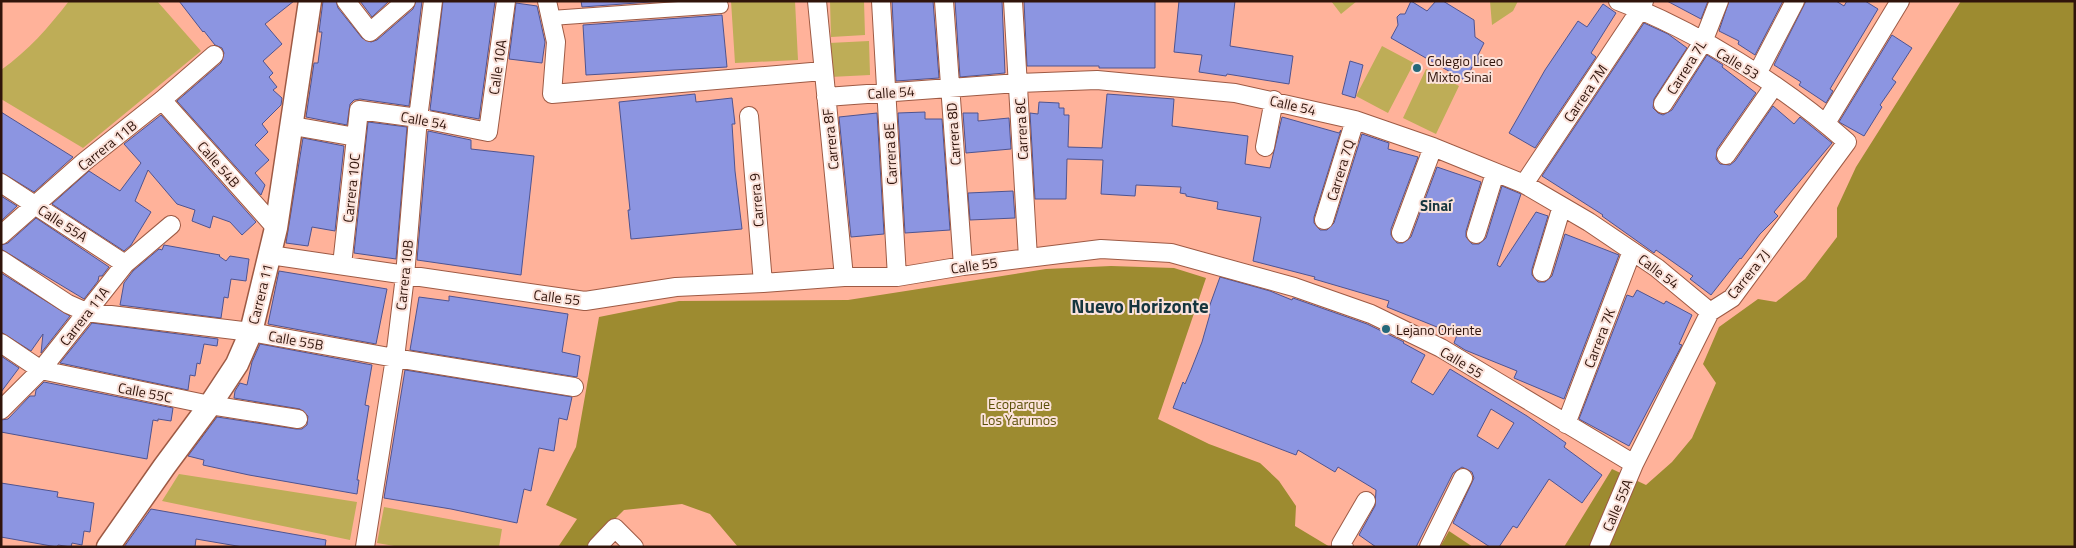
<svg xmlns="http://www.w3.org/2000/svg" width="2076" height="548" font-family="'Titillium Web',sans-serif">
	<rect width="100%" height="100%" fill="#ffb29a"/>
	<path fill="#bead57" d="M69,1H157L201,51L83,148L1,99V70C29,50 48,28 69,1Z
		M731,1H795L798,60L735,63Z
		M830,1H864L865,35L831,37Z
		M1331,1H1357L1341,14Z
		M1490,1H1518L1513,11L1492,25Z
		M869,41L870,75L830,77L829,43Z
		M1382,46L1414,63L1388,113L1356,96Z
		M1426,69L1459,86L1436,134L1403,118Z
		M179,474L357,502L350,540L162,501Z
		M384,507L502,529L499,547H400L377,543Z"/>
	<path fill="#9d8b30" d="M1961,1H2075V547H1564L1612,469L1646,485L1672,462L1692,438L1716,383L1703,364L1719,327L1758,299L1776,302L1805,279L1837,237V208L1856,167Z
		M1111,266L1174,268L1206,278L1158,419L1209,444L1260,463L1279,481L1296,506L1295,526L1330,547H738L710,514L682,504L624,510L587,547H558L577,519L546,505L576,447L599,317L679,301L848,300L1046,269Z
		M1449,531L1473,547H1440Z"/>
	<path fill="#8c95e1" stroke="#4f5490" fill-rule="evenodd" d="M179,1H294L265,24L282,44L263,61L273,73L269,77L277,87L273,90L282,98L281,105L262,124L268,132L255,145L269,160L255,173L265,185L261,195L177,101L221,63L224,53L222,48L215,45L204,31L203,32Z
		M323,1H336L338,8L362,38L371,42L377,40L413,9L416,1H422L409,106L360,99L354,100L350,104L347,125L306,117L314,63H318L322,32H319Z
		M360,1H389L372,17Z
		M443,1H495L479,119L430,110Z
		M581,1H664L582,7Z
		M892,1H933L939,78L896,81Z
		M955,1H1002L1005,73L960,77Z
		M1024,1H1155V68H1099V66H1027Z
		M1179,1H1235L1230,46L1293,56L1289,84L1227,74L1226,76L1199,72L1202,55L1174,52Z
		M1411,1L1427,11L1436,1H1443L1474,20L1475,37L1484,43L1478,55L1479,64L1472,67L1466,81L1391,38L1398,25L1397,17L1400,14H1405Z
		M1667,1H1708L1701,19Z
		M1729,1H1783L1755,55L1738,44L1739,41L1719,31Z
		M1806,1H1836L1844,6L1847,1H1865L1878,9L1830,89L1833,91L1826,103L1799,85L1801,82L1774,65Z
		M516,3L537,6L545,42L542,63L509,59Z
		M1603,4L1616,13L1591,53L1596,57L1535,148L1509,133L1545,70L1578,21L1587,27Z
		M722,15L727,67L586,75L583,25Z
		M1644,23L1668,34L1687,48L1654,99L1653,108L1658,113L1663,115L1672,110L1707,55L1723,65L1722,67L1756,93L1717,149L1716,159L1720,164L1730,165L1735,161L1773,106L1794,124L1800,117L1832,143L1774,212L1778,216L1760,234L1741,259L1740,258L1711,295L1690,279L1693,276L1656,250L1654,253L1602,216L1603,215L1542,176Z
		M1892,35L1912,48L1892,79L1896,82L1880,105L1882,107L1864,136L1839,122Z
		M1350,61L1363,65L1355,98L1342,94Z
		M695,94L696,102L732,98L735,124H732L735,171L742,229L631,239L628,210H630L619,102Z
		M1107,94L1174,99L1172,126L1248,136L1245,164L1270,168L1282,117L1339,133L1341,130L1314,217V223L1320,230H1327L1334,223L1362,134L1389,143L1388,149L1418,157L1391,229V235L1397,243H1403L1411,237L1437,167L1481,182L1466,231V237L1472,244H1479L1486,238L1502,186L1521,194L1497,265L1500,267L1536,212L1548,216L1532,269V275L1538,282H1545L1552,276L1565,234L1619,255L1564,399L1514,378L1517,371L1465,350L1454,343L1457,335L1387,307L1389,301L1314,279L1315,277L1253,261L1261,217L1217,209L1218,202L1186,196V194L1180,193L1181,187L1136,185L1135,196L1101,194L1103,160L1067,159L1066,199H1035L1030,113L1038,114L1039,102L1059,103V108H1064V115H1069L1068,147L1102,148Z
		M1,112L73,157L34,192L1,172Z
		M925,112V119H942L950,230L905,233L898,113Z
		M877,113L884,234L851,237L839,117Z
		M963,113H978V121L1009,118L1011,149L966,153Z
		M161,115L256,222L242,235L230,222L213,216L210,228L192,221L195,210L177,204L148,170L135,201L151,212L131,245L124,251L52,204L89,171L120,191L141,163L124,144Z
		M368,122L407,127L396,259L354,253Z
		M428,131L471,140V149L534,156L521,275L417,260Z
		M303,138L344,146L335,231L312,227L308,246L286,243Z
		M1013,191L1015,218L970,220L968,193Z
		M1,196L17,206L1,221Z
		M36,218L109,267L102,276H99L98,281L84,299L1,249V245L8,243Z
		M164,245L220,255L219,256L226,261L230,256L249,259L246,281L231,279L228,298L224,297L221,318L120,305L124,283L133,271L159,249L162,250Z
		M279,271L387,289L376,344L268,324Z
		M1,273L70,316L41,353L43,334L31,351L1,332Z
		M1220,277L1270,291L1292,300L1293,298L1367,324L1404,342L1403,343L1425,355L1411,382L1433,395L1450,369L1527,416L1566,443L1564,447L1602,475L1582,503L1549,479L1517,528L1513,526L1499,547H1490L1453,523L1474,478L1472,472L1462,467L1453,473L1416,547H1376L1359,535L1375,506L1376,490L1338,467L1335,472L1298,450L1296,455L1173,408L1183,382L1185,384L1191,370L1202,342L1210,314L1207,313ZM1491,409L1514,423L1498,449L1477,436Z
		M1637,290L1664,304L1666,301L1692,315L1679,344L1682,345L1629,446L1579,419L1627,295L1633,297Z
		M449,296L568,314L562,352L580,356L577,377L410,350L419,297L449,301Z
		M92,323L218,339L217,346L204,344L200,364L197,363L195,376L190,375L188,390L60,363Z
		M260,344L372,365L365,405L369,406L357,480H359L357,494L249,475L203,465L204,460L188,456L217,417L296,429H302L307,425L308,416L300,409L234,398L235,391L240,383L247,385L252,362Z
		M1,356L19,368L1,392Z
		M405,370L572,397L567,420L559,418L554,451L539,448L531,491L524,489L517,523L451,509L384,498Z
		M44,382L173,408L171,421L158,419V421L153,420L147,459L1,432V420L8,419L30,396H35L36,390Z
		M1,483L58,492L57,497L94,503L90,532L84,531L82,545L72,543L71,547L58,545L57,547L1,537Z
		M151,509L326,540L325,547H243L196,539L195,547H124Z"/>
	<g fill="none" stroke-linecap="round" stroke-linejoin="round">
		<defs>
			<path id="pedestrian" d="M551,18L721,6"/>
			<path id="minor" d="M346,1L370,32L406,1
				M547,1L556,42L552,94L823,71
				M817,1L844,277
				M881,1L897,277
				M944,1L963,266
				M1013,1L1028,258
				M1757,74L1795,1
				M826,97L1019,83L1097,80L1235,93L1355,120L1433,147L1524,184L1589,222L1657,268L1710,312
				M162,100L276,228
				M1663,104L1703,42L1719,1
				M749,116L763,283
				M1826,123L1900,1
				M293,126L356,137
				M1265,147L1274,100
				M1726,155L1774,86
				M1,183L125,264
				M1524,184L1640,10L1644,1
				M1324,220L1355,120
				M1401,233L1433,147
				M1476,234L1495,173
				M1,235L84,162L162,100L214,55
				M270,255L585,301L676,287L763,283L844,277H897L963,266L1101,249L1171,253L1294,287L1371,314L1441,348L1634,464
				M1,260L68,304L86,312L251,332L395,358L574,387
				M342,265L359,110L418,118L488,132L506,1
				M1542,272L1562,206
				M1,343L41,370L210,405L298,419
				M1,410L41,370L125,264L171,225
				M1566,424L1632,251
				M365,547L395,358L405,276L418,118L433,1
				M597,547L615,528L634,547
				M1344,547L1341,544L1366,501
				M1429,547L1463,478
				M1599,547L1634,464L1710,312L1732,298L1847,142C1784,86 1697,31 1618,1"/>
			<path id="tertiary" d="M108,547L164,467L210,405L237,364L251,332L276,228L310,1"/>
		</defs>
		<use href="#pedestrian" stroke="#9e5a44" stroke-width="16"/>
		<use href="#minor" stroke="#9e5a44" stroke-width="20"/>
		<use href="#tertiary" stroke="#9e5a44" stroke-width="25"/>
		<use href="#pedestrian" stroke="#fff" stroke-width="14"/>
		<use href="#minor" stroke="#fff" stroke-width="18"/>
		<use href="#tertiary" stroke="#fff" stroke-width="22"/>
	</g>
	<g fill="#24687a" stroke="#fbe2da" stroke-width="2">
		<circle cx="1417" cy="68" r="5"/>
		<circle cx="1386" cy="329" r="5"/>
	</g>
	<g text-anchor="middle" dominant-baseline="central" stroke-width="4" stroke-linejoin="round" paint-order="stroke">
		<g font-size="14" fill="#30140b" stroke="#fbe2da" text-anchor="start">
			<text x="1427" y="60">Colegio Liceo<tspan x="1427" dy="16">Mixto Sinai</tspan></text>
			<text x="1396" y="329">Lejano Oriente</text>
		</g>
		<g font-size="14" fill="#30140b" stroke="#fbe2da">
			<text transform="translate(1738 63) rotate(31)">Calle 53</text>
			<text transform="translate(497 67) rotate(-82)">Calle 10A</text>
			<text transform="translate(1686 67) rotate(-58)">Carrera 7L</text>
			<text transform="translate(891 92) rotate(-4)">Calle 54</text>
			<text transform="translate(1585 93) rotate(-56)">Carrera 7M</text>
			<text transform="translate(1293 105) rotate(13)">Calle 54</text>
			<text transform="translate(424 120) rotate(10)">Calle 54</text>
			<text transform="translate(1021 129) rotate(-93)">Carrera 8C</text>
			<text transform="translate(953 134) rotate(-94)">Carrera 8D</text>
			<text transform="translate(830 139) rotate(-96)">Carrera 8F</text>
			<text transform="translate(107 145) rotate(-39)">Carrera 11B</text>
			<text transform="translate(890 154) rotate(-93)">Carrera 8E</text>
			<text transform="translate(219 164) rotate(49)">Calle 54B</text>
			<text transform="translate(1340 170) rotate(-73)">Carrera 7Q</text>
			<text transform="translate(351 188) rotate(-84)">Carrera 10C</text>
			<text transform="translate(756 200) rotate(-95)">Carrera 9</text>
			<text transform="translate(63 223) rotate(33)">Calle 55A</text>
			<text transform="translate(974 265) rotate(-8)">Calle 55</text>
			<text transform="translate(1659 271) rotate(37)">Calle 54</text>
			<text transform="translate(1748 274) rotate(-51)">Carrera 7J</text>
			<text transform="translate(404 275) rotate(-84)">Carrera 10B</text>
			<text transform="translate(260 294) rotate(-76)">Carrera 11</text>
			<text transform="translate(557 297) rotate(7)">Calle 55</text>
			<text transform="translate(84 316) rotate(-52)">Carrera 11A</text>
			<text transform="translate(1599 338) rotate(-69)">Carrera 7K</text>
			<text transform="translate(296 340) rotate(10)">Calle 55B</text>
			<text transform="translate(1462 362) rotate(31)">Calle 55</text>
			<text transform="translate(145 392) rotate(11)">Calle 55C</text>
			<text transform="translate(1617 505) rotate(-67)">Calle 55A</text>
		</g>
		<g font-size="14" fill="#5c5008" stroke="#fbe2da">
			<text x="1019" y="403">Ecoparque<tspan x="1019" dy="16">Los Yarumos</tspan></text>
		</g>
		<g font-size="15" font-weight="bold" fill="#15353e" stroke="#fbe2da">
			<text x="1436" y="205">Sinaí</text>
		</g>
		<g font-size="19" font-weight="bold" fill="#15353e" stroke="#fbe2da">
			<text x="1140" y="305">Nuevo Horizonte</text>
		</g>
	</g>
	<rect width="2076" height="548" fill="none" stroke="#30140b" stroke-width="5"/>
</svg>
